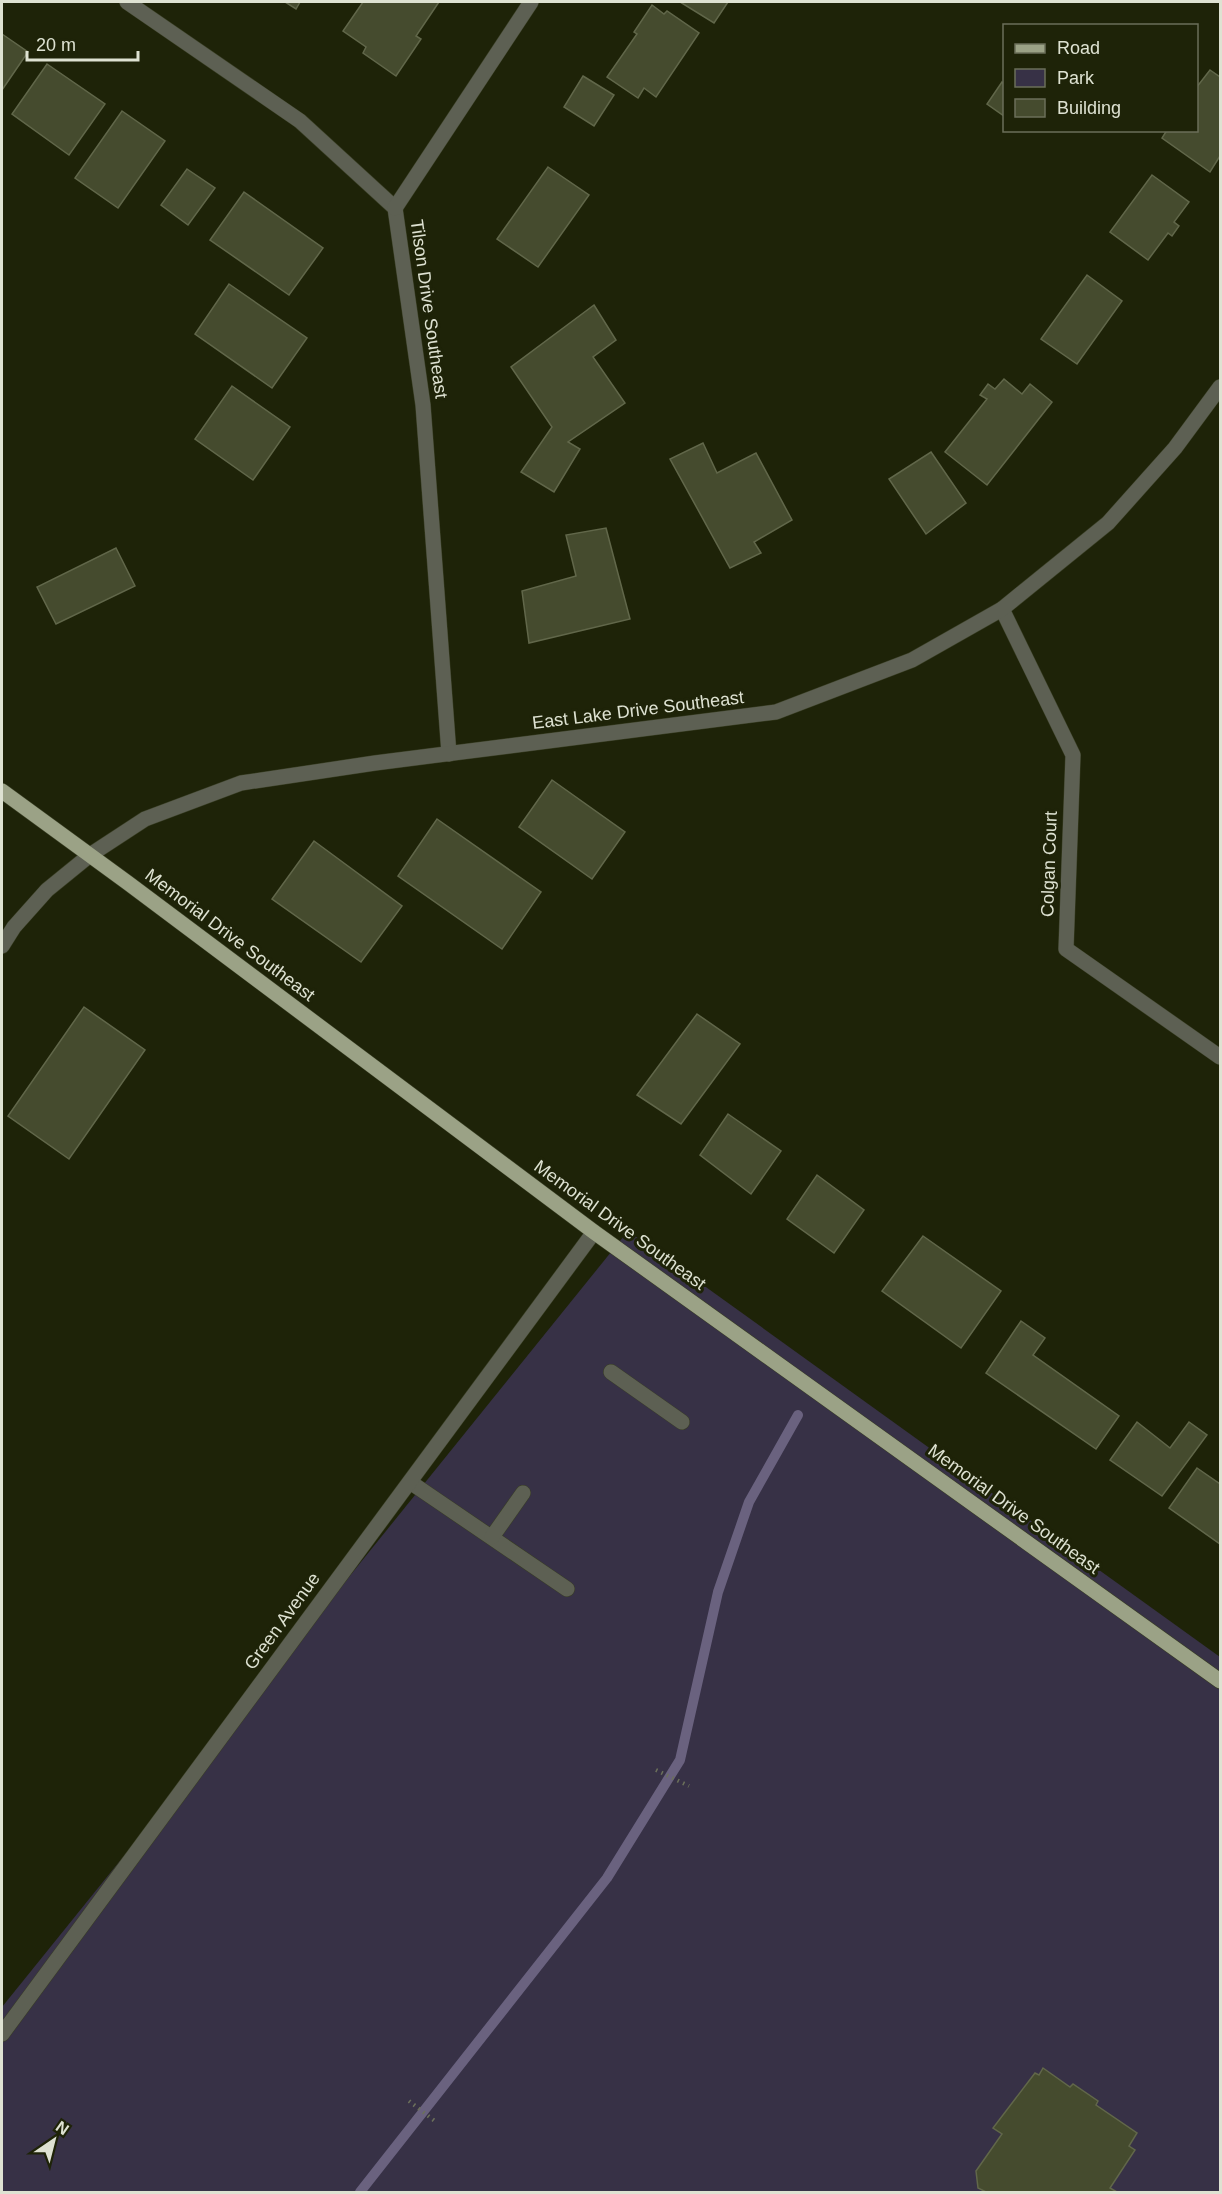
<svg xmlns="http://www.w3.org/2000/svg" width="1222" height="2194" font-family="Helvetica,sans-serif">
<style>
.green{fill:#373146}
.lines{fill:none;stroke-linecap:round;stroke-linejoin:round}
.stream{stroke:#6a627f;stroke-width:10}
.building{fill:#454b2e;stroke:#61674a;stroke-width:1.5}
.minor-casing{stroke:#393e24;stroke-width:16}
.major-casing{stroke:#393e24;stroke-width:16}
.path{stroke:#6c715b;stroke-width:4;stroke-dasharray:1.5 4.5;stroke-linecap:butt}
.minor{stroke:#5d6053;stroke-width:15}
.major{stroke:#9ba286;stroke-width:15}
.labels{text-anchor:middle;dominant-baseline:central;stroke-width:6;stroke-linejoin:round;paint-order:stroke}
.street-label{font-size:18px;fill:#dee2d2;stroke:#1e2308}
</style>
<rect width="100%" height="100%" fill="#1e2308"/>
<polygon class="green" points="628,1231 1220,1657 1220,2192 2,2192 2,2007"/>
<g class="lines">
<polyline class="stream" points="360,2192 607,1878 680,1760 718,1592 749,1502 798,1415"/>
</g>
<g class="building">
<polygon points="285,2 300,2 296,9"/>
<polygon points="363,2 439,2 416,36 421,39 396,76 363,53 366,47 343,31"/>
<polygon points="680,2 728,2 714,23"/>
<polygon points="652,5 664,14 667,11 699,33 656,97 644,88 638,98 607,77 637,34 634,32"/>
<polygon points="2,34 28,52 2,90"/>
<polygon points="47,64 105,104 69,155 12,114"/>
<polygon points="1210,70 1220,77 1220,156 1210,172 1162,138 1167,130 1196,130 1196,88"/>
<polygon points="583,76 614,95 594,126 564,107"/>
<polygon points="1002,82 1004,84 1004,116 987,104"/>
<polygon points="122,111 165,141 118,208 75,178"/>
<polygon points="548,167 589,195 538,267 497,239"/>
<polygon points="187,169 215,188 188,225 161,205"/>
<polygon points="1152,175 1189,202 1174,222 1179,226 1172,236 1168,233 1148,260 1110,232"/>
<polygon points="244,192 323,248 289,295 210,240"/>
<polygon points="1087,275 1122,301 1077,364 1041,339"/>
<polygon points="229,284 307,338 272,388 195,334"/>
<polygon points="594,305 616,340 593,357 625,403 568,442 580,449 554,492 521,472 552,427 511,367"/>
<polygon points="1004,379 1022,394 1030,384 1052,402 987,485 945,452 987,399 980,395 988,384 995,389"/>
<polygon points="232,386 290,427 253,480 195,439"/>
<polygon points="703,443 717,473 756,453 792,520 754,542 761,553 730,568 670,459"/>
<polygon points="931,452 966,503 926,534 889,479"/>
<polygon points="606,528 630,619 529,643 522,591 576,576 566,535"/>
<polygon points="116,548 135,586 56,624 37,587"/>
<polygon points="552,780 625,832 592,879 519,827"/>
<polygon points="437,819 541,892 502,949 398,876"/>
<polygon points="314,841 402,906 361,962 272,899"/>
<polygon points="84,1007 145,1050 69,1159 8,1116"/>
<polygon points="697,1014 740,1044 681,1124 637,1095"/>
<polygon points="728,1114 781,1151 751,1194 700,1155"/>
<polygon points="817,1175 864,1210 834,1253 787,1219"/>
<polygon points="923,1236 1001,1291 961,1348 882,1291"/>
<polygon points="1021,1321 1045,1338 1033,1355 1119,1416 1096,1449 986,1373"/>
<polygon points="1137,1422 1170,1448 1189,1422 1207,1435 1162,1496 1110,1460"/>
<polygon points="1197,1468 1220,1484 1220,1544 1169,1508"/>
<polygon points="1043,2068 1070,2087 1073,2084 1098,2101 1096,2105 1137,2133 1129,2146 1135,2150 1110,2188 1117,2192 986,2192 978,2188 976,2171 1002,2134 993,2128 1035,2073 1039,2075"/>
</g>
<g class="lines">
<g class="minor-casing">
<g id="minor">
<polyline points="127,2 300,121 395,208 423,405 449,754"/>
<polyline points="395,208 531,2"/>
<polyline points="1002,609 1073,755 1066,949 1220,1057"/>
<polyline points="2,946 14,927 47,890 90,855 145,819 241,783 375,763 776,712 912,660 1002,609 1108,523 1175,448 1220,387"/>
<polyline points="611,1372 682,1422"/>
<polyline points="410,1482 567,1589"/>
<polyline points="492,1537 523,1493"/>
<polyline points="2,2034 594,1232"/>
</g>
</g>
<g class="major-casing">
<polyline id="major" points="2,791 128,883 594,1232 1220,1681"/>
</g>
<g class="path">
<polyline points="656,1770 689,1786"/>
<polyline points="409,2101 436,2122"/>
</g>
<use href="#minor" class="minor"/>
<use href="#major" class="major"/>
</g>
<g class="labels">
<g class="street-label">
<text transform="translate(429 309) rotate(82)">Tilson Drive Southeast</text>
<text transform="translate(638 710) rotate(-7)">East Lake Drive Southeast</text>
<text transform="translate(1049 864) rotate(-88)">Colgan Court</text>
<text transform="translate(230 935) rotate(37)">Memorial Drive Southeast</text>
<text transform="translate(620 1225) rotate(36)">Memorial Drive Southeast</text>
<text transform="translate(1014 1509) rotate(36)">Memorial Drive Southeast</text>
<text transform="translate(282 1621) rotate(-54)">Green Avenue</text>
</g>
</g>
<rect width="1222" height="2194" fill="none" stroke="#dee2d2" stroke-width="6"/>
<rect x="1003" y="24" width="195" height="108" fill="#1e2308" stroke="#6b6f59" stroke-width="1.5"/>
<rect x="1015" y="44" width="30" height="9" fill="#9ba286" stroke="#6b6f59" stroke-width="1.5"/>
<text x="1057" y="54" font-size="18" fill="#dee2d2">Road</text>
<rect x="1015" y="69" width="30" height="18" fill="#373146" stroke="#6b6f59" stroke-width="1.5"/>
<text x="1057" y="84" font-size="18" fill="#dee2d2">Park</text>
<rect x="1015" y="99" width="30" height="18" fill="#454b2e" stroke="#6b6f59" stroke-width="1.5"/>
<text x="1057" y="114" font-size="18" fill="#dee2d2">Building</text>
<g transform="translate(54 2140) rotate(35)" stroke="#1e2308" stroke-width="4.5" paint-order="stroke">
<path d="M0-4.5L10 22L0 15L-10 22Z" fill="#dee2d2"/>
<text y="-9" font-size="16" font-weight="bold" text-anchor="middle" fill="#dee2d2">N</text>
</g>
<path d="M27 51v9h111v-9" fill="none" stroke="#dee2d2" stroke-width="3"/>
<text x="36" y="51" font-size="18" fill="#dee2d2" stroke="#1e2308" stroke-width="4.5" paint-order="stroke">20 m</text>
</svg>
